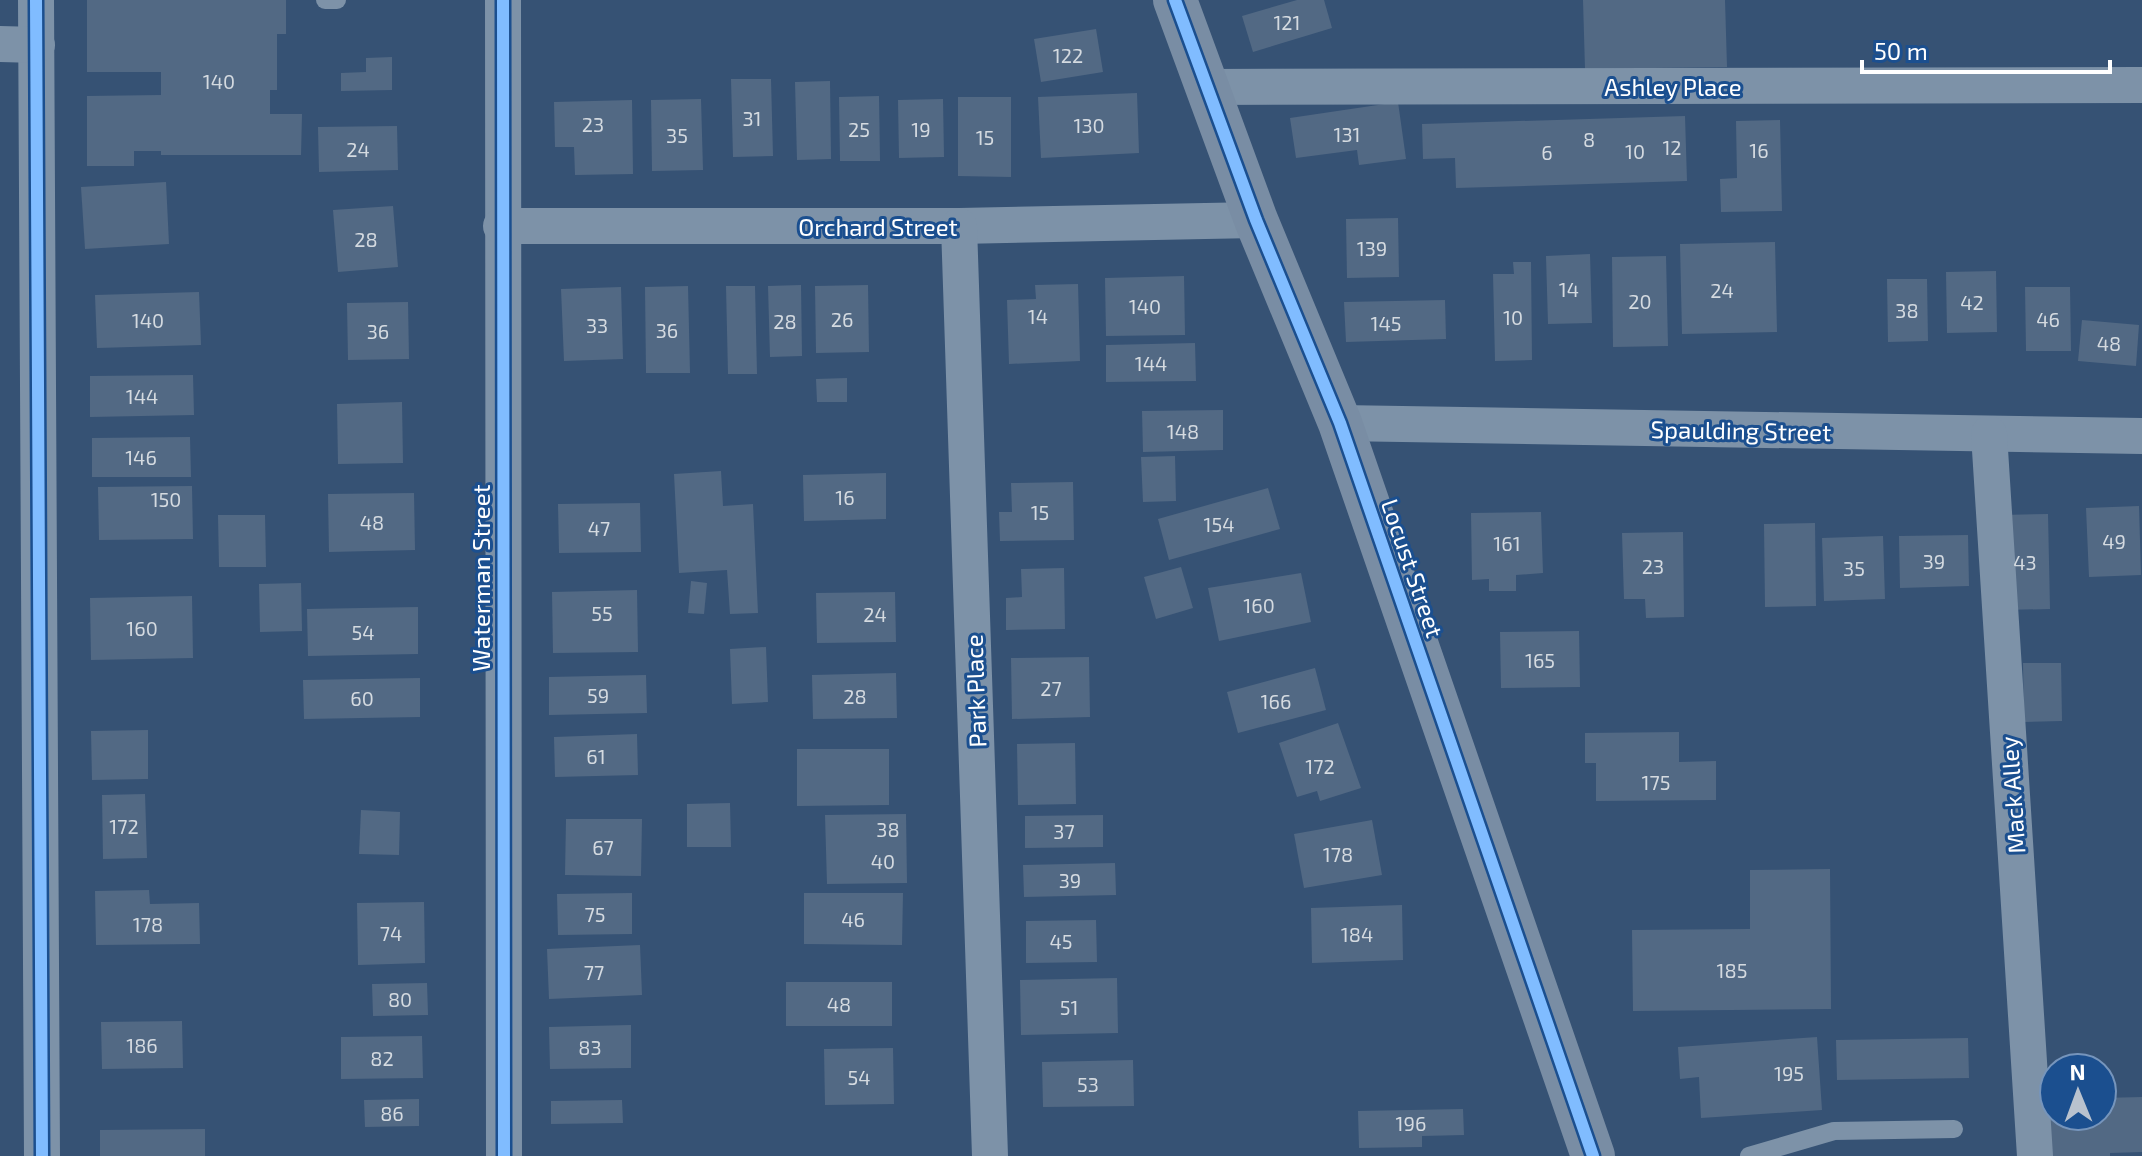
<svg xmlns="http://www.w3.org/2000/svg" width="2142" height="1156" font-family="'Exo 2',sans-serif">
<style>
.building{fill:#526984}
.lines{fill:none;stroke-linecap:round;stroke-linejoin:round}
.lane{stroke:#7d92a8;stroke-width:18}
.street{stroke:#7d92a8;stroke-width:36}
.secondary{stroke:#798da4;stroke-width:44}
.cycleway-casing{stroke:#1b4f8f;stroke-width:17}
.cycleway{stroke:#80bcff;stroke-width:12}
.labels{text-anchor:middle;dominant-baseline:central;stroke-width:6;stroke-linejoin:round;paint-order:stroke}
.number-label{font-size:20px;fill:#d4dae0}
.street-label{font-size:24px;fill:#fff;stroke:#1b4f8f}
</style>
<rect width="100%" height="100%" fill="#365274"/>
<g class="building">
<polygon points="87,0 286,0 286,34 277,34 277,90 270,90 270,114 302,114 301,155 161,155 161,151 134,151 134,166 87,166 87,96 161,95 161,72 87,72"/>
<polygon points="1297,0 1324,0 1332,28 1253,52 1242,16"/>
<polygon points="1583,0 1725,0 1727,67 1585,69"/>
<polygon points="1096,29 1103,72 1041,82 1034,39"/>
<polygon points="392,57 392,90 341,91 341,73 366,72 366,58"/>
<polygon points="731,79 771,79 773,156 733,157"/>
<polygon points="830,81 831,159 797,160 795,82"/>
<polygon points="1137,93 1139,153 1041,158 1038,97"/>
<polygon points="879,96 880,161 840,161 839,97"/>
<polygon points="958,97 1011,97 1011,177 958,176"/>
<polygon points="701,99 703,170 652,171 651,100"/>
<polygon points="943,99 944,157 899,158 898,100"/>
<polygon points="632,100 633,174 575,175 574,147 555,147 554,102"/>
<polygon points="1398,102 1406,159 1359,165 1357,150 1296,158 1290,118"/>
<polygon points="1685,116 1687,181 1456,188 1455,158 1423,159 1422,124"/>
<polygon points="1780,120 1782,211 1721,212 1720,179 1737,178 1736,121"/>
<polygon points="397,126 398,170 319,172 318,127"/>
<polygon points="166,182 169,244 85,249 81,187"/>
<polygon points="393,206 398,267 338,272 333,210"/>
<polygon points="1398,218 1399,277 1347,278 1346,219"/>
<polygon points="1775,242 1777,332 1682,334 1680,244"/>
<polygon points="1590,254 1592,323 1548,324 1546,256"/>
<polygon points="1666,256 1668,346 1613,347 1612,257"/>
<polygon points="1513,262 1531,262 1532,360 1495,361 1493,274 1514,274"/>
<polygon points="1996,271 1997,332 1947,333 1946,272"/>
<polygon points="1184,276 1185,335 1106,336 1105,278"/>
<polygon points="1887,279 1927,279 1928,341 1888,342"/>
<polygon points="1078,284 1080,361 1009,364 1007,300 1036,299 1035,285"/>
<polygon points="801,285 802,356 770,357 768,286"/>
<polygon points="868,285 869,352 816,353 815,286"/>
<polygon points="688,286 690,373 646,373 645,287"/>
<polygon points="726,286 755,286 757,374 728,374"/>
<polygon points="621,287 623,359 564,361 561,289"/>
<polygon points="2025,287 2070,287 2071,351 2026,351"/>
<polygon points="199,292 201,345 97,348 95,295"/>
<polygon points="1445,300 1446,339 1346,342 1344,302"/>
<polygon points="408,302 409,359 348,360 347,303"/>
<polygon points="2082,320 2139,325 2136,366 2078,361"/>
<polygon points="1195,343 1196,381 1106,382 1106,345"/>
<polygon points="193,375 194,415 90,417 90,376"/>
<polygon points="847,378 847,402 817,402 816,379"/>
<polygon points="402,402 403,463 338,464 337,404"/>
<polygon points="1223,410 1223,450 1143,452 1142,411"/>
<polygon points="190,437 191,477 92,477 92,438"/>
<polygon points="1175,456 1176,501 1143,502 1141,457"/>
<polygon points="721,471 723,506 753,504 758,613 730,614 727,570 679,573 674,474"/>
<polygon points="886,473 886,519 804,521 803,475"/>
<polygon points="1073,482 1074,540 1000,541 999,512 1012,512 1011,483"/>
<polygon points="192,486 193,539 99,540 98,487"/>
<polygon points="1268,488 1280,529 1169,560 1158,519"/>
<polygon points="414,493 415,550 329,552 328,494"/>
<polygon points="640,503 641,552 559,553 558,504"/>
<polygon points="2139,506 2141,575 2089,577 2086,508"/>
<polygon points="1541,512 1543,573 1516,575 1516,591 1489,591 1489,579 1472,580 1471,513"/>
<polygon points="2048,514 2050,609 2003,610 2001,515"/>
<polygon points="218,515 265,515 266,567 219,567"/>
<polygon points="1815,523 1816,606 1765,607 1764,524"/>
<polygon points="1683,532 1684,617 1646,618 1645,599 1624,599 1622,533"/>
<polygon points="1968,535 1969,586 1900,588 1899,536"/>
<polygon points="1883,536 1885,599 1824,601 1822,538"/>
<polygon points="1181,567 1193,608 1156,619 1144,577"/>
<polygon points="1064,568 1065,629 1006,630 1006,598 1022,597 1021,569"/>
<polygon points="1301,573 1311,622 1219,641 1208,588"/>
<polygon points="691,581 707,583 704,614 688,613"/>
<polygon points="301,583 302,631 260,632 259,584"/>
<polygon points="637,590 638,652 553,653 552,592"/>
<polygon points="895,592 896,642 817,643 816,593"/>
<polygon points="192,596 193,658 91,660 90,598"/>
<polygon points="418,607 418,654 308,656 307,609"/>
<polygon points="1579,631 1580,687 1501,688 1500,632"/>
<polygon points="766,647 768,702 732,704 730,649"/>
<polygon points="1089,657 1090,717 1012,719 1011,658"/>
<polygon points="2023,663 2061,663 2062,721 2024,722"/>
<polygon points="1315,668 1326,710 1238,733 1227,692"/>
<polygon points="896,673 897,718 813,719 812,675"/>
<polygon points="646,675 647,713 549,715 549,677"/>
<polygon points="420,678 420,717 304,719 303,680"/>
<polygon points="1338,723 1361,788 1320,801 1317,791 1297,797 1279,743"/>
<polygon points="148,730 148,779 92,780 91,731"/>
<polygon points="1679,732 1679,762 1716,761 1716,800 1596,801 1596,763 1585,763 1585,733"/>
<polygon points="637,734 638,775 555,777 554,737"/>
<polygon points="1075,743 1076,804 1018,805 1017,744"/>
<polygon points="797,749 889,749 889,805 797,806"/>
<polygon points="145,794 147,858 103,859 102,795"/>
<polygon points="730,803 731,847 687,847 687,804"/>
<polygon points="361,810 400,812 399,855 359,854"/>
<polygon points="906,814 907,883 827,884 825,815"/>
<polygon points="1103,815 1103,847 1025,848 1025,816"/>
<polygon points="566,819 642,819 641,876 565,875"/>
<polygon points="1372,820 1382,875 1304,888 1294,834"/>
<polygon points="1115,863 1116,895 1024,897 1023,865"/>
<polygon points="1830,869 1831,1009 1633,1011 1632,930 1750,929 1750,870"/>
<polygon points="149,890 150,904 199,903 200,944 96,945 95,891"/>
<polygon points="632,893 632,934 558,935 557,894"/>
<polygon points="804,893 903,893 902,945 804,944"/>
<polygon points="424,902 425,963 358,965 357,903"/>
<polygon points="1402,905 1403,960 1312,963 1311,908"/>
<polygon points="1096,920 1097,962 1026,963 1026,921"/>
<polygon points="640,945 642,995 549,999 547,949"/>
<polygon points="1117,978 1118,1033 1021,1035 1020,980"/>
<rect x="786" y="982" width="106" height="44"/>
<polygon points="427,983 428,1015 373,1016 372,984"/>
<polygon points="182,1021 183,1068 102,1069 101,1022"/>
<polygon points="631,1025 631,1068 550,1069 549,1027"/>
<polygon points="422,1036 423,1078 341,1079 341,1037"/>
<polygon points="1817,1037 1822,1110 1701,1118 1699,1077 1680,1079 1678,1047"/>
<polygon points="1968,1038 1969,1078 1837,1080 1836,1040"/>
<polygon points="893,1048 894,1104 825,1105 824,1049"/>
<polygon points="1133,1060 1134,1106 1043,1107 1042,1062"/>
<polygon points="2050,1079 2054,1080 2054,1116 2102,1116 2102,1098 2142,1097 2142,1152 2110,1153 2110,1156 2042,1156 2046,1145"/>
<polygon points="419,1099 419,1126 365,1127 364,1100"/>
<polygon points="622,1100 623,1123 551,1124 551,1101"/>
<polygon points="1463,1109 1464,1135 1422,1136 1422,1147 1359,1148 1358,1111"/>
<polygon points="205,1129 205,1156 100,1156 100,1130"/>
</g>
<g class="lines">
<g class="lane">
<polyline points="325,0 337,0"/>
<polyline points="1749,1156 1834,1131 1954,1129"/>
</g>
<g class="street">
<polyline points="36,0 42,1156"/>
<polyline points="503,0 504,1156"/>
<polyline points="0,44 37,45"/>
<polyline points="1205,87 2142,85"/>
<polyline points="501,226 959,226 1256,220"/>
<polyline points="959,226 990,1156"/>
<polyline points="1340,423 2142,436"/>
<polyline points="1989,434 2035,1156"/>
</g>
<polyline class="secondary" points="1175,0 1256,220 1340,423 1593,1156"/>
<g class="cycleway-casing">
<g id="cycleway">
<polyline points="36,0 42,1156"/>
<polyline points="503,0 504,1156"/>
<polyline points="1175,0 1256,220 1340,423 1593,1156"/>
</g>
</g>
<use href="#cycleway" class="cycleway"/>
</g>
<g class="labels">
<g class="number-label">
<text x="1287" y="22">121</text>
<text x="1068" y="55">122</text>
<text x="219" y="81">140</text>
<text x="752" y="118">31</text>
<text x="593" y="124">23</text>
<text x="1089" y="125">130</text>
<text x="859" y="129">25</text>
<text x="921" y="129">19</text>
<text x="1347" y="134">131</text>
<text x="677" y="135">35</text>
<text x="985" y="137">15</text>
<text x="1589" y="139">8</text>
<text x="1672" y="147">12</text>
<text x="358" y="149">24</text>
<text x="1759" y="150">16</text>
<text x="1635" y="151">10</text>
<text x="1547" y="152">6</text>
<text x="366" y="239">28</text>
<text x="1372" y="248">139</text>
<text x="1569" y="289">14</text>
<text x="1722" y="290">24</text>
<text x="1640" y="301">20</text>
<text x="1972" y="302">42</text>
<text x="1145" y="306">140</text>
<text x="1907" y="310">38</text>
<text x="1038" y="316">14</text>
<text x="1513" y="317">10</text>
<text x="842" y="319">26</text>
<text x="2048" y="319">46</text>
<text x="148" y="320">140</text>
<text x="785" y="321">28</text>
<text x="1386" y="323">145</text>
<text x="597" y="325">33</text>
<text x="667" y="330">36</text>
<text x="378" y="331">36</text>
<text x="2109" y="343">48</text>
<text x="1151" y="363">144</text>
<text x="142" y="396">144</text>
<text x="1183" y="431">148</text>
<text x="141" y="457">146</text>
<text x="845" y="497">16</text>
<text x="166" y="499">150</text>
<text x="1040" y="512">15</text>
<text x="372" y="522">48</text>
<text x="1219" y="524">154</text>
<text x="599" y="528">47</text>
<text x="2114" y="541">49</text>
<text x="1507" y="543">161</text>
<text x="1934" y="561">39</text>
<text x="2025" y="562">43</text>
<text x="1653" y="566">23</text>
<text x="1854" y="568">35</text>
<text x="1259" y="605">160</text>
<text x="602" y="613">55</text>
<text x="875" y="614">24</text>
<text x="142" y="628">160</text>
<text x="363" y="632">54</text>
<text x="1540" y="660">165</text>
<text x="1051" y="688">27</text>
<text x="598" y="695">59</text>
<text x="855" y="696">28</text>
<text x="362" y="698">60</text>
<text x="1276" y="701">166</text>
<text x="596" y="756">61</text>
<text x="1320" y="766">172</text>
<text x="1656" y="782">175</text>
<text x="124" y="826">172</text>
<text x="888" y="829">38</text>
<text x="1064" y="831">37</text>
<text x="603" y="847">67</text>
<text x="1338" y="854">178</text>
<text x="883" y="861">40</text>
<text x="1070" y="880">39</text>
<text x="595" y="914">75</text>
<text x="853" y="919">46</text>
<text x="148" y="924">178</text>
<text x="391" y="933">74</text>
<text x="1357" y="934">184</text>
<text x="1061" y="941">45</text>
<text x="1732" y="970">185</text>
<text x="594" y="972">77</text>
<text x="400" y="999">80</text>
<text x="839" y="1004">48</text>
<text x="1069" y="1007">51</text>
<text x="142" y="1045">186</text>
<text x="590" y="1047">83</text>
<text x="382" y="1058">82</text>
<text x="1789" y="1073">195</text>
<text x="859" y="1077">54</text>
<text x="1088" y="1084">53</text>
<text x="392" y="1113">86</text>
<text x="1411" y="1123">196</text>
</g>
<g class="street-label">
<text x="1673" y="86">Ashley Place</text>
<text x="878" y="226">Orchard Street</text>
<text transform="translate(1741 430) rotate(1)">Spaulding Street</text>
<text transform="translate(1413 568) rotate(71)">Locust Street</text>
<text transform="translate(480 578) rotate(-90)">Waterman Street</text>
<text transform="translate(975 691) rotate(-92)">Park Place</text>
<text transform="translate(2012 795) rotate(-94)">Mack Alley</text>
</g>
</g>
<g transform="translate(2078 1092) rotate(359)"><circle r="38" fill="#1b4f8f" stroke="#7695bc" stroke-width="2"/>
<path d="M0-6L14 30L0 20L-14 30Z" fill="#b9c2ce"/>
<text y="-12" font-size="22" font-weight="bold" text-anchor="middle" fill="#ffffff">N</text>
</g>
<path d="M1862 60v12h248v-12" fill="none" stroke="#ffffff" stroke-width="4"/>
<text x="1874" y="60" font-size="24" fill="#ffffff" stroke="#1b4f8f" stroke-width="6" paint-order="stroke">50 m</text>
</svg>
